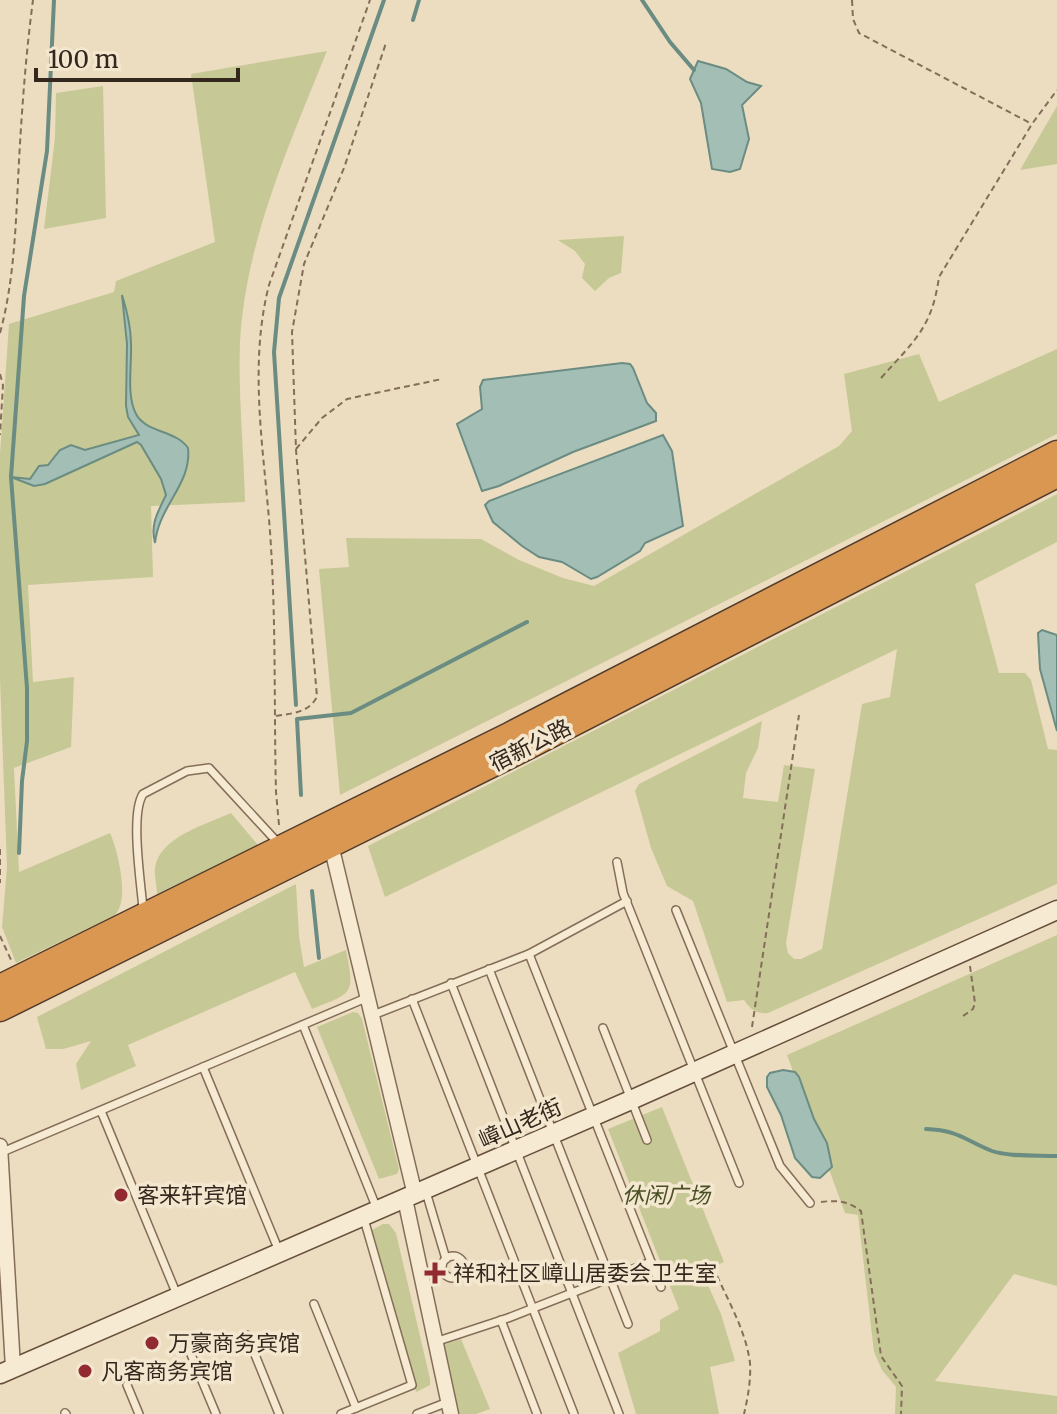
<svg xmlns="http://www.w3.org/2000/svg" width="1057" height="1414" font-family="Merriweather,'Noto Sans SC',serif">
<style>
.green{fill:#c6c995}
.water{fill:#a3beb5;stroke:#6b8c82;stroke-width:2}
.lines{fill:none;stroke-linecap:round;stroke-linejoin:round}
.stream{stroke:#6b8c82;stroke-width:4}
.lane-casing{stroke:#846e59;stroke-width:10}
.street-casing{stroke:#846e59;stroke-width:17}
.secondary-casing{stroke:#664f3c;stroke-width:21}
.highway-casing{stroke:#523c2d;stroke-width:27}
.path{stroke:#846e59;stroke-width:2;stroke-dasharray:6 4;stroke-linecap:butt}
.lane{stroke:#f7ead3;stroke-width:7}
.street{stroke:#f7ead3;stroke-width:14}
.secondary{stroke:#f7ead3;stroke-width:18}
.highway{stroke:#da9752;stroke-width:24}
.poi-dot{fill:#912b31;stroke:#f4e7cf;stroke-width:3}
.labels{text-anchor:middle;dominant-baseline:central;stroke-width:7;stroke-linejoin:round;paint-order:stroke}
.street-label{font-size:22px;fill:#34271d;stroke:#f4e7cf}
.poi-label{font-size:22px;fill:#34271d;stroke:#f4e7cf;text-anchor:start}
.park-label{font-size:22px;font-style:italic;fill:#485024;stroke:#f4e7cf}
</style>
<rect width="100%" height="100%" fill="#ecddc0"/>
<g class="green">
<path d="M327 51C290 143 245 242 240 343 238 395 244 450 245 502L151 506 153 577 28 585 33 682 74 677 71 747 14 768 19 872 110 833C118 851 130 900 115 915L16 963 2 927 7 867 0 679V454L9 324 114 292 116 281 215 242 191 74Z"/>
<polygon points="103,86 106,218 44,229 55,138 56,93"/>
<polygon points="1057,106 1057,164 1020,170"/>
<polygon points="624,236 621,273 609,278 595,291 582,278 585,264 575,251 558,240"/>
<polygon points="1057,349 1057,434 340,795 319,569 349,567 346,538 481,539 519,560 563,578 594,586 839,446 852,431 844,374 919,354 939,402"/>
<path d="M1057 494V542L975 584 999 673H1025L1031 680 1048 749 1057 750V884L768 1013C756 1014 750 1009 744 1000L727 1002 693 901 667 886 651 848 635 791 639 784 762 721 758 748 746 773 743 798 778 802 784 765 815 769 786 943 788 953 794 959H801L822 949 862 704 890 697 897 649 385 897 368 846Z"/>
<path d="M231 813 258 845 157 894C157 886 154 876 155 868 159 837 207 824 231 813Z"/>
<path d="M296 884 299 936 304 967 346 950C355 995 353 993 312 1009L295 972 128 1045 136 1066 81 1090 76 1064 91 1041 63 1049H46L37 1017Z"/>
<polygon points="1057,935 1057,1286 1014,1274 935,1381 1057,1396 1057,1414 895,1414 896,1387 882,1370 874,1352 858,1215 845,1213 787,1055"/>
<polygon points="353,1012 358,1013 362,1019 399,1169 397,1174 379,1179 317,1027"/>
<polygon points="662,1107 724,1262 702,1272 721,1314 735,1361 710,1367 719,1414 636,1414 618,1353 660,1331 660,1320 679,1309 608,1129"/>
<polygon points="383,1224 389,1224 396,1233 430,1379 430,1385 416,1392 370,1231"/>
<polygon points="461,1339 490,1409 476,1414 458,1414 443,1345"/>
</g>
<g class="water">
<polygon points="698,61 726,69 747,82 761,86 742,105 749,139 740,169 730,172 712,169 701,103 690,79"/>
<path d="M122 295C127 311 131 327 131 344 132 365 126 395 136 414 146 433 176 430 188 448 192 484 159 505 155 543 150 524 158 512 166 495L161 479 141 445 137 442 45 484 34 486 11 477 30 479 39 466 48 465 60 450 71 445 85 450 139 435 128 417 126 406 127 344Z"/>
<polygon points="622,363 630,364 633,368 647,403 656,413 656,421 573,452 499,486 482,491 457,424 482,409 480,387 483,380"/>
<polygon points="663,435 672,451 683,526 645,543 640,551 597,577 591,579 562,562 539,557 522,546 493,522 485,505 489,501"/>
<polygon points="1042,630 1057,635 1057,731 1040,669 1038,633"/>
<polygon points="783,1070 795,1072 799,1077 814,1119 827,1143 832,1167 820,1178 812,1177 795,1158 781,1115 767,1087 767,1077 770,1073"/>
</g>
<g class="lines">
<g class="stream">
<polyline points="642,0 670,42 694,70"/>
<polyline points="413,20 419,0"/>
<polyline points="296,705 274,352 279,298 384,0"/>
<polyline points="301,795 297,719 351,713 527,622"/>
<polyline points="19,853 22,781 27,741 27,688 11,477 24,296 47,151 54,0"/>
<polyline points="312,891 319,958"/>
<path d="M926 1129C958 1130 965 1140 992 1151 1008 1157 1039 1155 1057 1156"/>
</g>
<g class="lane-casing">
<g id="lane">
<polyline points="617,862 623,893 739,1183"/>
<path d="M143 909C141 883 130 814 143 794L187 771 209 768 279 844"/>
<polyline points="676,910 780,1166 810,1203"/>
<polyline points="529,954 661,1287"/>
<polyline points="489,969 628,1324"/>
<polyline points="451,983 619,1414"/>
<polyline points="412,999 574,1414"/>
<polyline points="373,1015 529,954 627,901"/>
<polyline points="303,1025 377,1209"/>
<polyline points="603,1028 647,1140"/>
<polyline points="203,1067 279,1251"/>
<polyline points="101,1111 177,1295"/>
<polyline points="0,1153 366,998"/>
<polyline points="426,1192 446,1259"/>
<circle cx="453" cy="1267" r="11"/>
<polyline points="314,1304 356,1408"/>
<polyline points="501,1320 537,1414"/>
<polyline points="247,1335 279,1414"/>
<polyline points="435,1342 508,1318 651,1262"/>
<polyline points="190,1352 216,1414"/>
<polyline points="127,1385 139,1414"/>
<polyline points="65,1413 66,1414"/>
<polyline points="341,1414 412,1385 364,1219"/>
<polyline points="417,1414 448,1402"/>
</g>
</g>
<g class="street-casing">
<g id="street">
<polyline points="331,845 415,1195"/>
<polyline points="0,1146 13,1368"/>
<polyline points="405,1199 451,1414"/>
</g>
</g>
<g class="secondary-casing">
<polyline id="secondary" points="0,1374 631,1100 1057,910"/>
</g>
<g class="highway-casing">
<g id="highway">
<polyline points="0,987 509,735 1057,453"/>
<polyline points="0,1009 518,752 1057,475"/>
</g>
</g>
<g class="path">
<polyline points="852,0 853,19 859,33 1032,124"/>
<path d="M0 333C15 278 16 218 19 161 22 107 26 53 33 0"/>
<polyline points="0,374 3,385 0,435"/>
<path d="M881 378C914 341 932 328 939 277L1032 124 1057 90"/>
<polyline points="296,449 322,418 347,399 442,379"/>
<path d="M276 716C293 713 308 713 317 697L296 450 292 332 304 264 344 168 386 43"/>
<path d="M279 825 276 792C274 711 276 628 271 547 266 460 247 371 269 285L370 0"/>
<polyline points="0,849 0,883"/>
<polyline points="0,936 12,962"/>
<polyline points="963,1016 973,1009 975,1003 970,966"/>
<polyline points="752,1027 799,715"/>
<path d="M821 1202C837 1200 848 1201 861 1211L881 1356 902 1386 901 1414"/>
<path d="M713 1267C726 1297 746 1330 750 1363 751 1380 748 1397 744 1414"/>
</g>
<use href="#lane" class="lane"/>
<use href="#street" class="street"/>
<use href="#secondary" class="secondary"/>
<use href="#highway" class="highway"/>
</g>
<g class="poi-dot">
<circle cx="121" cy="1195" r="8"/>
<path d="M431 1261h8v8h8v8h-8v8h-8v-8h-8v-8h8z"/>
<circle cx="152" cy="1343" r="8"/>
<circle cx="85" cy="1371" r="8"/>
</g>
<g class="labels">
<g class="street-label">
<text transform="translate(530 745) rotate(-27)">宿新公路</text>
<text transform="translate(520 1123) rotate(-24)">嶂山老街</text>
</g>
<g class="poi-label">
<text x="137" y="1195">客来轩宾馆</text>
<text x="453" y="1273">祥和社区嶂山居委会卫生室</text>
<text x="168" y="1343">万豪商务宾馆</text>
<text x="101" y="1371">凡客商务宾馆</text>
</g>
<g class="park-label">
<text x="666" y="1195">休闲广场</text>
</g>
</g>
<path d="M36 68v12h202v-12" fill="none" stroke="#34271d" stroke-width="4"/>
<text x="48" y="68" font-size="24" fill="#34271d" stroke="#f4e7cf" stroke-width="6" paint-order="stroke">100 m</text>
</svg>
